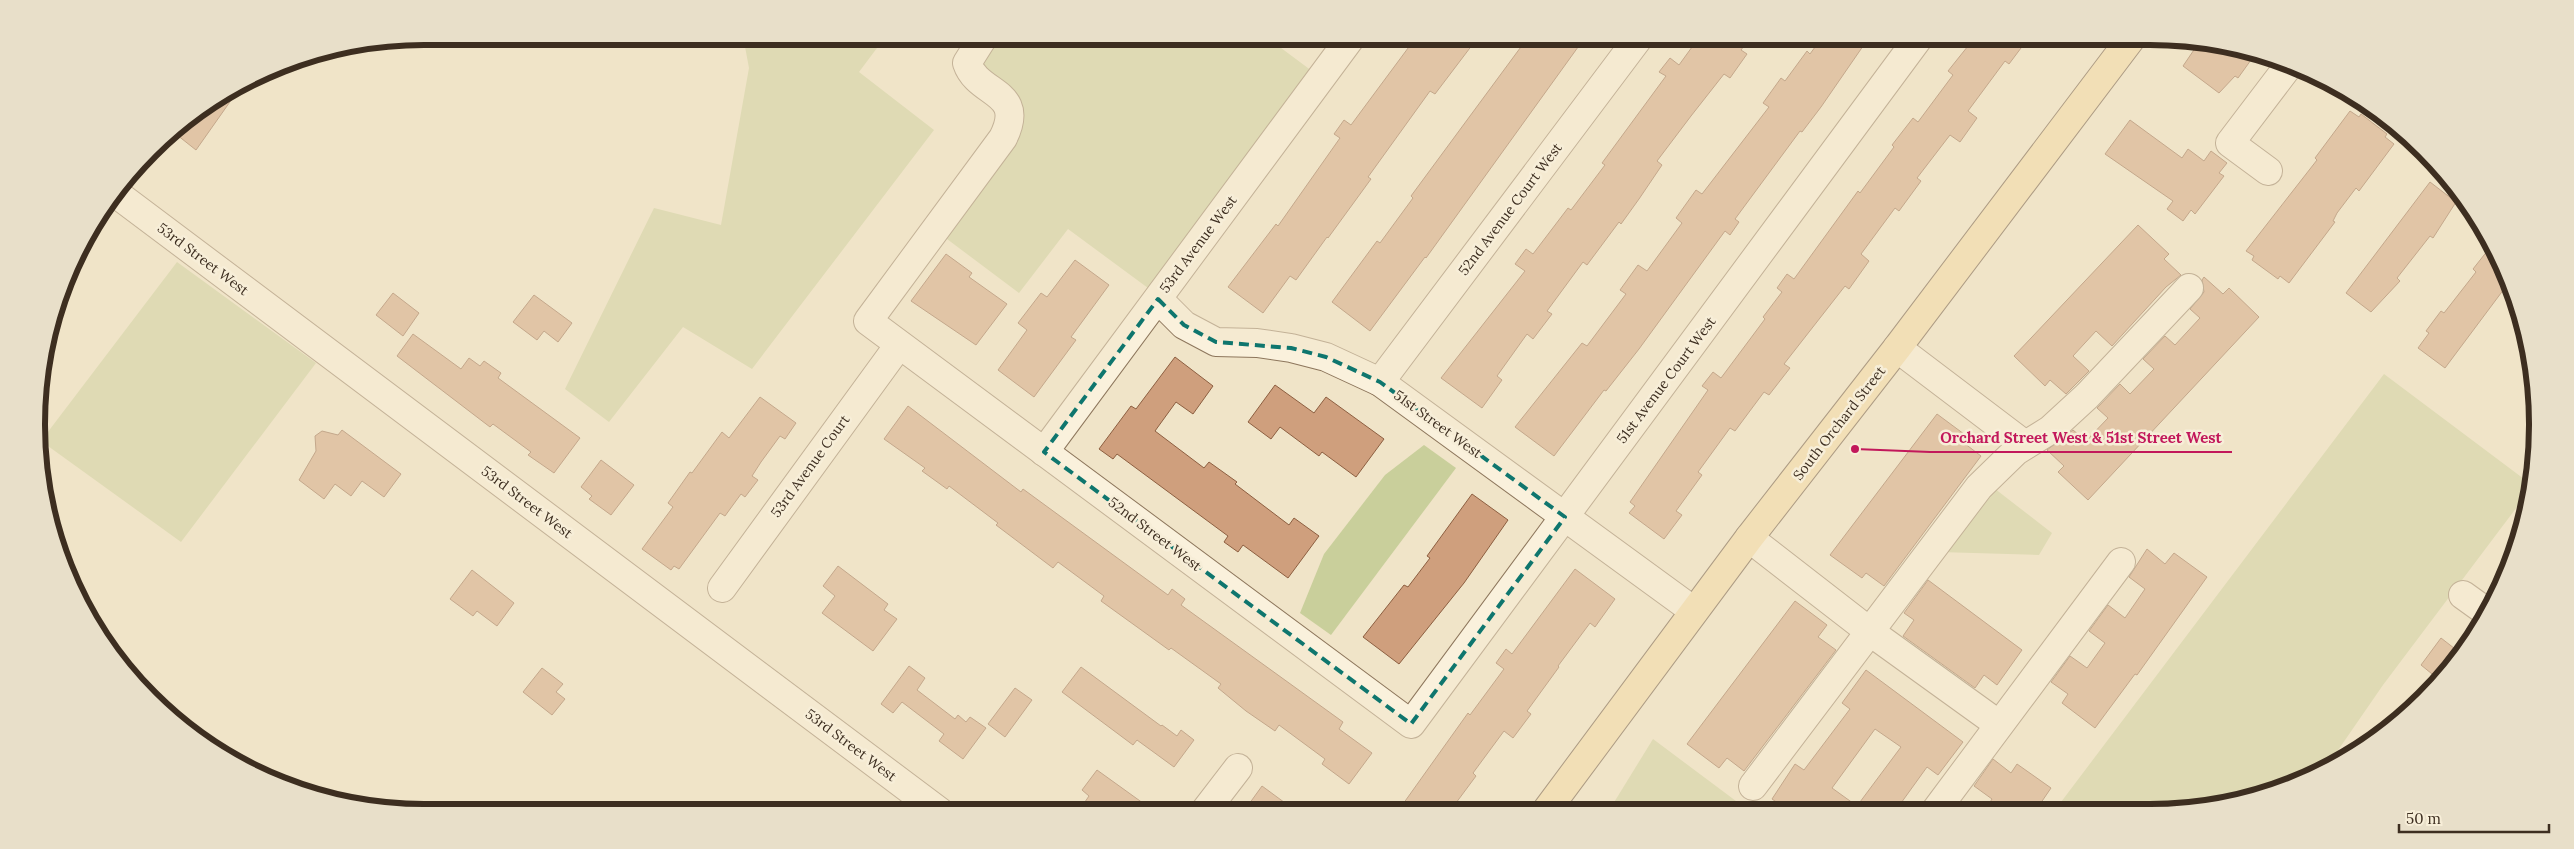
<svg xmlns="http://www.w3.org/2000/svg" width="2574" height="849" font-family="Lora,serif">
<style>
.green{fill:#c9cf9b}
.building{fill:#cf9f7d;stroke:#8d5f41;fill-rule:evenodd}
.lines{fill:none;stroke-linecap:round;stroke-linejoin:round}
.minor-casing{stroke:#8d765c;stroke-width:30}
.major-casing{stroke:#5b4430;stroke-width:30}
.minor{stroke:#faf1dc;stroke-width:28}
.major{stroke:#f3d9a0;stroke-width:28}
.marked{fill:none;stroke:#0f766e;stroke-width:4;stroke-dasharray:10 6;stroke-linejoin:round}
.labels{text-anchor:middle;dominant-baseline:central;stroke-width:5;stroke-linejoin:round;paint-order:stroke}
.street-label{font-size:14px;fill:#3d2e20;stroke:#f7eed8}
.rim{fill:none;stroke:#3d2e20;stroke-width:6}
.leader{fill:none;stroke:#c2185b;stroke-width:2}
.callout-dot{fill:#c2185b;stroke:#f7eed8;stroke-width:2}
.callout-label{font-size:15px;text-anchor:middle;font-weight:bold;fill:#c2185b;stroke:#f7eed8;stroke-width:5;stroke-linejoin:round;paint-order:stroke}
</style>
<rect width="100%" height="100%" fill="#f0e4c8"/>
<g class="green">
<polygon points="743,36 886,36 859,72 934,130 752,369 683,327 609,422 565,389 654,208 721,225 749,68"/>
<polygon points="992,36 1265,36 1312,71 1148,288 1068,229 1019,293 939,233 1016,132 981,64"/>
<polygon points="177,262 316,363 181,542 41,441"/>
<polygon points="2384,374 2532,485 2532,487 2383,685 2323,772 2200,809 2055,810"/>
<polygon points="1424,445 1456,468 1331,635 1300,613 1324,554 1385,475"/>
<polygon points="1990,485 2052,533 2039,555 1939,552"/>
<polygon points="1653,739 1748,810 1621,810 1613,804"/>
</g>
<g class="building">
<polygon points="1417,36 1479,36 1435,94 1430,91 1368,177 1371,179 1328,238 1327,237 1296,280 1290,276 1263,313 1228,287 1276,224 1278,226 1340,138 1334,134 1344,120 1351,125"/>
<polygon points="1529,36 1586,36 1426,258 1425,257 1370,331 1332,302 1377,241 1380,243 1413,198 1411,196"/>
<polygon points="1700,36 1751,36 1741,50 1747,54 1730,78 1724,74 1691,116 1657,161 1662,165 1639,199 1621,224 1619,222 1587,265 1583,262 1547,311 1552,314 1533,339 1527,334 1497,376 1502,380 1482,408 1441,378 1525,271 1515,264 1526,249 1533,254 1568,208 1571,210 1605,165 1602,163 1666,76 1659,72 1670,58 1679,65"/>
<polygon points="1823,36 1870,36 1821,107 1802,132 1800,131 1735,219 1739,222 1730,235 1725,231 1639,349 1606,391 1604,390 1554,456 1515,427 1582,343 1587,346 1626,294 1620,290 1638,265 1647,271 1682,223 1676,218 1696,190 1702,194 1769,107 1763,103 1781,78 1785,81 1807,51 1810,54"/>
<polygon points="1976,36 2030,36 2009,64 2005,61 1968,111 1977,118 1960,142 1950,135 1917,178 1921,181 1899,211 1895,208 1861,254 1869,261 1849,289 1845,286 1784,364 1790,368 1769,395 1764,392 1735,431 1730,428 1698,472 1702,475 1676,511 1682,515 1664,539 1629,513 1635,506 1630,502 1708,390 1702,386 1713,372 1721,378 1765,319 1763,317 1782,292 1777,288 1787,274 1794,279 1858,191 1860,193 1894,147 1892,145 1913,118 1918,122 1953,75 1948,71"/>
<polygon points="2200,41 2226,44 2256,53 2238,78 2235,76 2219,93 2183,66"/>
<polygon points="239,89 196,150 172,131 216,103"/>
<polygon points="2350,111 2359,117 2361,114 2387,134 2385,137 2394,144 2359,191 2356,188 2337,213 2333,221 2335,222 2289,283 2280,276 2278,279 2252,260 2254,256 2246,251 2317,160 2315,158"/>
<polygon points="2130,120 2182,158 2188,149 2204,161 2211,151 2227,163 2219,173 2224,176 2195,214 2191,210 2183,221 2167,209 2173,201 2105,154"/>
<polygon points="2430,182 2456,202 2433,238 2430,236 2397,278 2400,281 2371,312 2346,293"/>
<polygon points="2138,225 2169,254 2164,259 2181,275 2166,287 2112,346 2096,331 2073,356 2089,371 2066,394 2050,380 2045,386 2014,356"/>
<polygon points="2493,248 2510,281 2445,368 2418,348 2429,333 2426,331 2441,311 2444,313 2476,272 2473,269 2488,250 2490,251"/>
<polygon points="946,254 972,273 969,277 1007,304 976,345 911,301"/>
<polygon points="1075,260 1109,285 1071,337 1076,340 1034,397 998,370 1027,330 1018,323 1041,293 1047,297"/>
<polygon points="2204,277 2223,294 2229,288 2259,317 2088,500 2058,472 2064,466 2047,450 2073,430 2086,441 2108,418 2097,408 2120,384 2130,394 2154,369 2143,359 2165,336 2175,345 2200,318 2190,309 2204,292 2202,280"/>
<polygon points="393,293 419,313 403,336 376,315"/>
<polygon points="534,295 572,323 558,342 544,331 537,340 513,322"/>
<polygon points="413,334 461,369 469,358 480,366 484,361 501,373 498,378 580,438 554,473 528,455 531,452 493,424 490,427 397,356"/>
<polygon points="1175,357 1213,386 1193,414 1176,402 1155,431 1204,468 1209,462 1237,482 1235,484 1289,525 1294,518 1319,536 1288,578 1243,545 1238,552 1224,542 1228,536 1117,454 1113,459 1099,449 1131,406 1136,409"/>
<polygon points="1275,385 1314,413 1326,397 1384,439 1356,477 1322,452 1319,456 1280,427 1271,439 1248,422"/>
<polygon points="760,397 796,423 785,439 780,436 761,462 752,476 758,480 745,497 741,494 725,516 720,513 679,569 674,566 671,570 642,549 673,507 668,503 690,472 692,473 722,432 729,438"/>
<polygon points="908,406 1021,492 1023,489 1168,595 1172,589 1185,599 1181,605 1343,722 1339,729 1372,753 1349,784 1322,764 1325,759 1279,725 1275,731 1246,711 1218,688 1221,684 1171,648 1169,650 1101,601 1104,596 1058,562 1053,568 996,525 998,523 949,486 947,489 922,471 925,468 884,439"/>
<polygon points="1937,414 1968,437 1964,443 1981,456 1884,586 1866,573 1862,578 1830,555"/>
<polygon points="342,430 401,474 384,497 362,481 351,496 335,484 324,499 299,480 316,451 315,436 322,431 338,435"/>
<polygon points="601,460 634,485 611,515 589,499 592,496 581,487"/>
<polygon points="1472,494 1508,520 1464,583 1399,664 1363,637 1404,585 1408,587 1430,558 1427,556"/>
<polygon points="2147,549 2165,564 2174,553 2207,577 2137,675 2135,674 2095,728 2062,703 2068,694 2051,682 2070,656 2087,668 2105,643 2089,631 2108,605 2125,618 2145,589 2129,577"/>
<polygon points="838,566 888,604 884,610 897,619 873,651 822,613 835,596 823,586"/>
<polygon points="1575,569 1615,599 1595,627 1590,623 1558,666 1559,667 1527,711 1531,714 1513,738 1504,731 1473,773 1476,776 1450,811 1398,811 1468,713 1470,715 1504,669 1496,663 1506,649 1512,654"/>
<polygon points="472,570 514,603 497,626 477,611 473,616 450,599"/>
<polygon points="1928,580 2022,650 1997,685 1984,675 1975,688 1903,636 1914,620 1904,613"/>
<polygon points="1795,601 1827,625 1818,637 1836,650 1744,771 1727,758 1719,768 1687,744"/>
<polygon points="2441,638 2459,652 2437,678 2421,665"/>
<polygon points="909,666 925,678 917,690 955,719 958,715 966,722 970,717 986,728 963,759 939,741 944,734 902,702 893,713 881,704"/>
<polygon points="1081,667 1161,726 1162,725 1177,736 1181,730 1194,740 1174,767 1137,740 1133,745 1062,692"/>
<polygon points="542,668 563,684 556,692 565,699 552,715 523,692"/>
<path d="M1866 670 1963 742 1938 775 1927 767 1896 810H1788L1772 799 1795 764 1804 770 1850 709 1842 703ZM1875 729 1901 747 1857 806 1832 788Z"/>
<polygon points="1015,688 1032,700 1005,737 988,724"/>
<polygon points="1993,759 2011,773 2017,764 2051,788 2036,810 1985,810 1992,799 1974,786"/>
<polygon points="1097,770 1154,811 1078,812 1089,796 1082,790"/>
<polygon points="1262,786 1296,811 1244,811"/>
</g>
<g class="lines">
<g class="minor-casing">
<g id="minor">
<path d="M984 36 967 63C978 96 1027 90 1003 138L868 321 1411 724 1920 36"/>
<polyline points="2268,171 2230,143 2290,64"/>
<polyline points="114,192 940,812"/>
<polyline points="1158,299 1184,325 1216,342 1257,343 1291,348 1326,357 1380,382 1694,611"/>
<polyline points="1897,348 2025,445"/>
<polyline points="1380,382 1640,36"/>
<polyline points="1044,452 1352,36"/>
<polyline points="1749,538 1869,631 1998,724"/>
<polyline points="722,588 899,345"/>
<polyline points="2463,595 2488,613"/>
<polyline points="1753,786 1979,487 2016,451 2050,430 2087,396 2189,288"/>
<polyline points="1936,810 2121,562"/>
<polyline points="1205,811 1238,768"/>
</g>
</g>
<g class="major-casing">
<polyline id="major" points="1546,811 1749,538 1897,348 2133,36"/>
</g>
<use href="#minor" class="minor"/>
<use href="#major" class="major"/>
</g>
<path d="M0 0H2574V849H0ZM1158 299 1184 325 1216 342 1291 348 1326 357 1380 382 1565 517 1411 724 1044 452Z" fill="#f0e4c8" fill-opacity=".55" fill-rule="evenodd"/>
<path class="marked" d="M1158 299 1184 325 1216 342 1291 348 1326 357 1380 382 1565 517 1411 724 1044 452Z"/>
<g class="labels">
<g class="street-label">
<text transform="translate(1510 209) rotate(-53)">52nd Avenue Court West</text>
<text transform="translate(1198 244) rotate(-53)">53rd Avenue West</text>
<text transform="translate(203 259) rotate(37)">53rd Street West</text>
<text transform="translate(1666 380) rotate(-53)">51st Avenue Court West</text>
<text transform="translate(1839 423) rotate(-52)">South Orchard Street</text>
<text transform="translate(1438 424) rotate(36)">51st Street West</text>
<text transform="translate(810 466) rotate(-54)">53rd Avenue Court</text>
<text transform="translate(527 502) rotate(37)">53rd Street West</text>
<text transform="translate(1155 534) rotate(37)">52nd Street West</text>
<text transform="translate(851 745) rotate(37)">53rd Street West</text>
</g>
</g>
<path d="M0 0H2574V849H0ZM424 45H2150A379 379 0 0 1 2529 424V425A379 379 0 0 1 2150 804H424A379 379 0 0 1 45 425V424A379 379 0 0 1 424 45Z" fill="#e8dfc9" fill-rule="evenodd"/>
<path class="rim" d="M424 45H2150A379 379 0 0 1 2529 424V425A379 379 0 0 1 2150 804H424A379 379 0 0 1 45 425V424A379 379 0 0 1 424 45Z"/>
<path class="leader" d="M1855 449L1930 452H2232"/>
<circle class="callout-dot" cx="1855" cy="449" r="5"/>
<g class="callout-label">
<text x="2081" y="443">Orchard Street West &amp; 51st Street West</text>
</g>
<path d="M2399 824v8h150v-8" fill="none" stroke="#3d2e20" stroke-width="2.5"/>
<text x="2406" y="824" font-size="15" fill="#3d2e20" stroke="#f7eed8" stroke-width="4" paint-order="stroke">50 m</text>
</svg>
